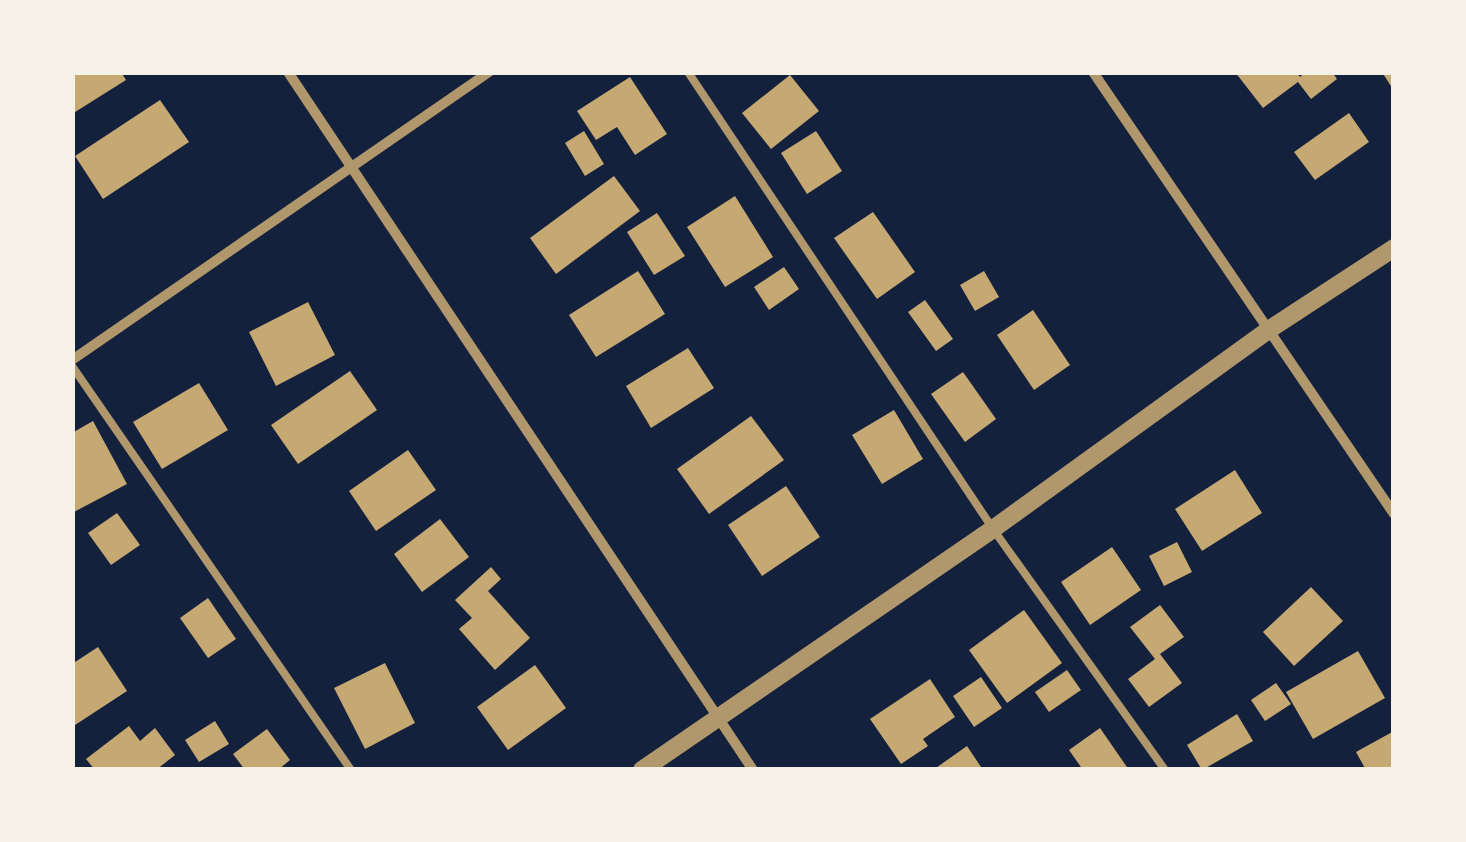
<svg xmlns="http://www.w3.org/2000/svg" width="1466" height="842" font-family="'Archivo Narrow',sans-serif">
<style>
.building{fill:#c6a872}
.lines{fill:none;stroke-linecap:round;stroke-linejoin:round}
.service{stroke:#b1986c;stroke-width:8}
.minor{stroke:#b1986c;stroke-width:10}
.tertiary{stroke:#b1986c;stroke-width:18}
</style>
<rect width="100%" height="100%" fill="#14213d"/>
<g class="building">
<polygon points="72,72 121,72 126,80 72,114"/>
<polygon points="1235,72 1297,72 1300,77 1305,72 1332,72 1337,79 1311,99 1298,82 1263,108"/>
<polygon points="1382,72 1394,72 1394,91"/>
<polygon points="790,75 819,111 771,149 742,113"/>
<polygon points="630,77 667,134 635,155 617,127 596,140 577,111"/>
<polygon points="160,100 189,142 103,199 75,156"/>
<polygon points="1349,113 1369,142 1315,180 1294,152"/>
<polygon points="584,131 604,164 585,176 565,143"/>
<polygon points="816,131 842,171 807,194 781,153"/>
<polygon points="614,176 640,211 556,274 530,238"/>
<polygon points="735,196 773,257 725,287 687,227"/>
<polygon points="873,212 915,272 877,299 834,238"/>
<polygon points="657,213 685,256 654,275 627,232"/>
<polygon points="784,267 799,289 769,310 754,287"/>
<polygon points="638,271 665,314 596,357 569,315"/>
<polygon points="984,271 999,297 975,311 960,285"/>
<polygon points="925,300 953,339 936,351 908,312"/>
<polygon points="308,302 335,355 276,386 249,332"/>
<polygon points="1033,310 1070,365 1034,390 997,335"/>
<polygon points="688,348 714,388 651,428 626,386"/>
<polygon points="350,371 377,410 298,464 271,425"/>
<polygon points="963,372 996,419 965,442 931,394"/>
<polygon points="199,383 228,430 162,469 133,422"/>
<polygon points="894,410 923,459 882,484 852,435"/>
<polygon points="751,416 784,460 709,514 677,469"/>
<polygon points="93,421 127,484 72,513 72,433"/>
<polygon points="408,450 436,490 376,531 349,491"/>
<polygon points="1235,470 1262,513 1202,551 1175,509"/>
<polygon points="786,486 820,537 762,576 728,525"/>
<polygon points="117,513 140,545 111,565 88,533"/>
<polygon points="440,519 469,557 422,592 394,554"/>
<polygon points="1177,542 1192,572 1164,586 1149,556"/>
<polygon points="1112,547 1141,590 1090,625 1061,582"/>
<polygon points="491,567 501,579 488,591 530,638 495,670 459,629 472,618 455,600"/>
<polygon points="1311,587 1343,621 1294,666 1263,632"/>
<polygon points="208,598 236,639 208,658 180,618"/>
<polygon points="1160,605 1184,637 1160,654 1182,683 1149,707 1128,679 1155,659 1130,627"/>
<polygon points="1024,610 1062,663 1007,703 969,650"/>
<polygon points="98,647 127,691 72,727 72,664"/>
<polygon points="1358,651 1385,698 1313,739 1286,692"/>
<polygon points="385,663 415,723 365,749 334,688"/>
<polygon points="535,665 566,708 508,750 477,707"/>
<polygon points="1067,670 1081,690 1049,712 1035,692"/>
<polygon points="981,677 1002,708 974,727 953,696"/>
<polygon points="930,679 955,717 923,739 928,746 901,764 870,719"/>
<polygon points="1276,683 1291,704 1265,721 1251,700"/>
<polygon points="1237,714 1253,741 1202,770 1187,745"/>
<polygon points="215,721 229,744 199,762 185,740"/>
<polygon points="129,726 140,741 155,728 175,755 156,770 95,770 86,759"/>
<polygon points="1100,728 1129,770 1083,770 1069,750"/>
<polygon points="267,729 290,760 278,770 245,770 233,754"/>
<polygon points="1394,731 1394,770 1366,770 1356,752"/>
<polygon points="967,746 983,770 933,770"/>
</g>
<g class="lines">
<g class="service">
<polyline points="688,72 993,529 1165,770"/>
<polyline points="72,366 351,770"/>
</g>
<g class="minor">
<polyline points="288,72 753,770"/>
<polyline points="1093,72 1394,514"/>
<polyline points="72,360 489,72"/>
</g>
<polyline class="tertiary" points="642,770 993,529 1267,331 1394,248"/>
</g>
<rect width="1466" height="842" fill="none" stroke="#f6f1e7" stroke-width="150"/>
</svg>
